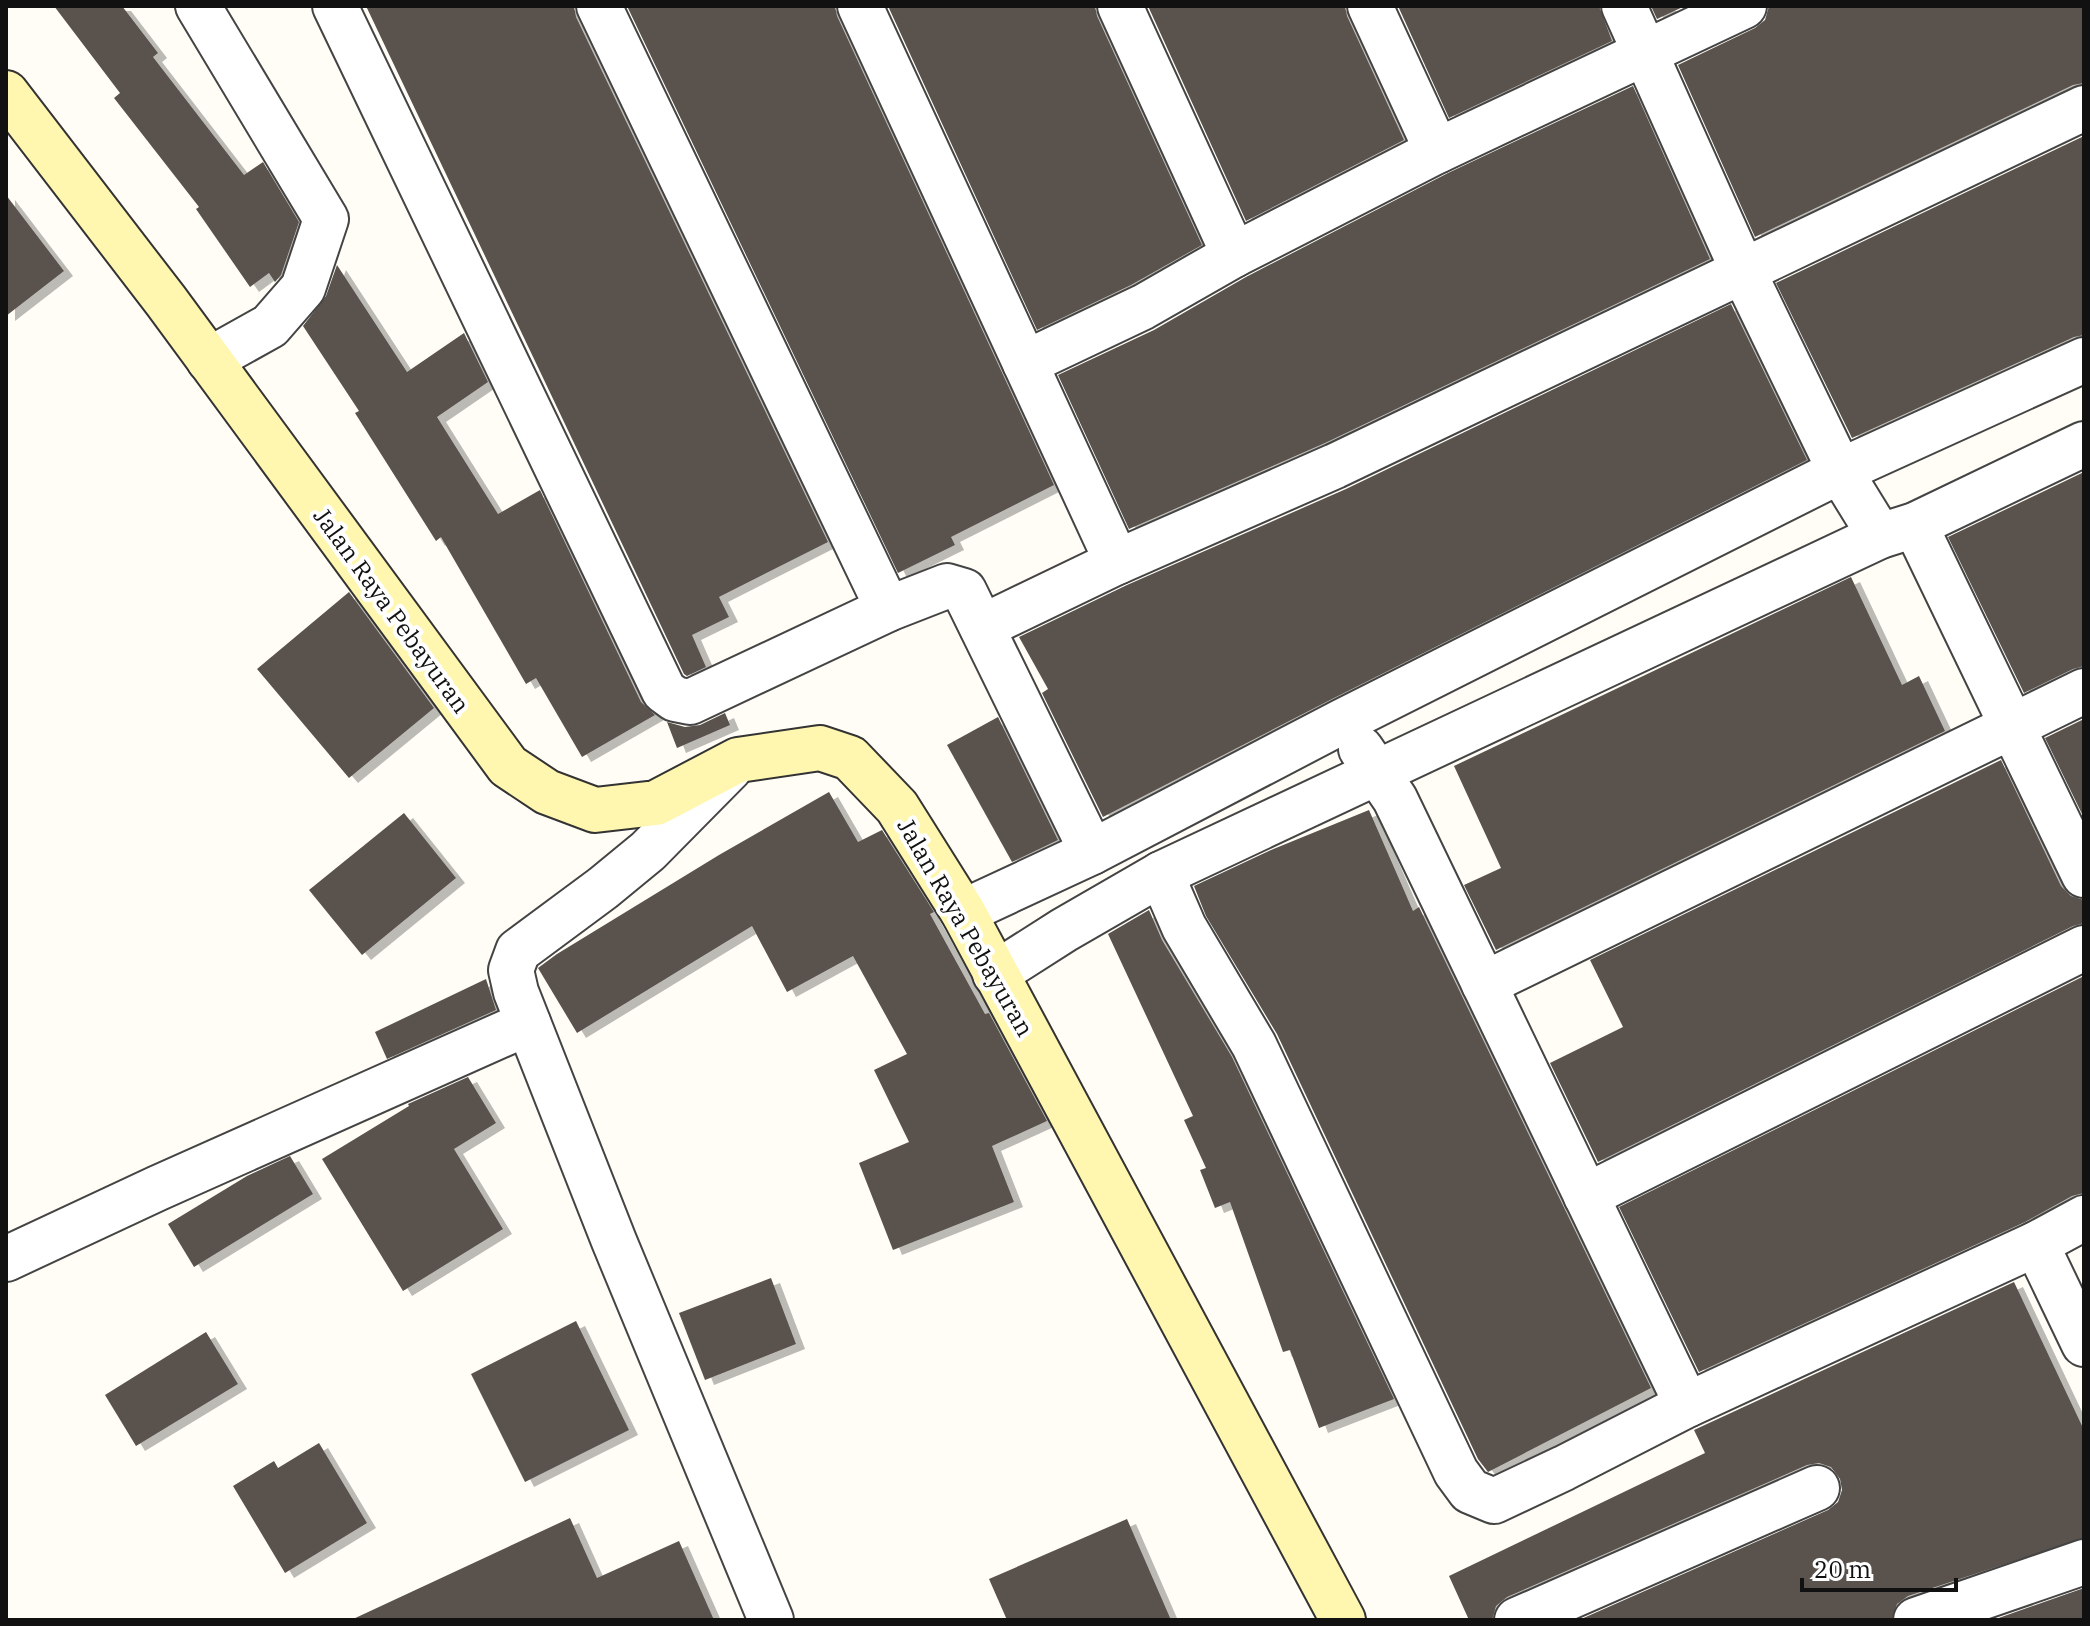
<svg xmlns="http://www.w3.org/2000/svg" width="2090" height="1626" font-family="'IBM Plex Serif',serif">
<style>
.building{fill:#5a524d;filter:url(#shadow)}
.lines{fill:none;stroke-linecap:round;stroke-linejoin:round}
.street-casing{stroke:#444;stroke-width:48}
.secondary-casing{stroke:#333;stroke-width:48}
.street{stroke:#fff;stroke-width:44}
.secondary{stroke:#fff6b0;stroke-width:44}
.labels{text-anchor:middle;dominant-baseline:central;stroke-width:8;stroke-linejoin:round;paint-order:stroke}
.street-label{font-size:24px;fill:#111;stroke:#fff}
</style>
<defs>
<filter id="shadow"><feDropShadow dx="9" dy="5" stdDeviation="0" flood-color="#0004"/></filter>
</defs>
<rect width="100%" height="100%" fill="#fffdf5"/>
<g class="building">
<polygon points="54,6 122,6 158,53 153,57 244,175 263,162 299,222 281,275 275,282 269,273 250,287 196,209 199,207 114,98 120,93"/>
<polygon points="366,6 574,6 576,17 828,542 719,597 729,617 692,635 706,667 687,676 684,674"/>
<polygon points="627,6 835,6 837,16 1054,485 951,537 955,545 898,573"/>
<polygon points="888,6 1095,6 1097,16 1202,245 1131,285 1037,330"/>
<polygon points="1148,6 1345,6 1347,16 1404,140 1246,221"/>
<polygon points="1398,6 1599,6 1612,41 1449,118"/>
<polygon points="1651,6 1685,6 1657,19"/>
<polygon points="1769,6 2084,6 2084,83 2073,85 1755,237 1678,65 1755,28 1765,20"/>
<polygon points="1633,86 1710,259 1325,443 1129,529 1058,375 1154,330 1246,277 1448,173"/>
<polygon points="2084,136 2084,335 2074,337 1852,438 1776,283"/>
<polygon points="6,195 64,271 6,316"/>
<polygon points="337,265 407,372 464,333 488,382 437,417 498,514 540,490 641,702 655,715 582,757 536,678 526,684 441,537 436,541 355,413 359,411 303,326 326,296"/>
<polygon points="1731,304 1807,460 1332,699 1103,817 1042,693 1048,689 1019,637 1127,585 1346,489"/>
<polygon points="2084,472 2084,666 2073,669 2024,693 1948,537"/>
<polygon points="1851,577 1902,685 1919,676 1945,731 1496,950 1464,885 1501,868 1454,766"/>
<polygon points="349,592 434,708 349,778 257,669"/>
<polygon points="725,713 730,725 677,748 667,722 685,727 700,725"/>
<polygon points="998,717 1058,840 1012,862 947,745"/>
<polygon points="2084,719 2084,818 2045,738"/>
<polygon points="2001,760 2061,886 2071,896 2084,900 2084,923 2073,926 1598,1162 1550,1063 1623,1027 1590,960"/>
<polygon points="829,792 858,842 882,830 934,912 930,914 985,1014 989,1013 1047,1121 992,1146 1014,1202 893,1250 859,1163 909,1142 874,1070 907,1054 853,956 787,992 752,926 577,1033 538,968 557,954 719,855"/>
<polygon points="1369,810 1413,911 1419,907 1651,1388 1488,1472 1478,1459 1277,1034 1206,916 1194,886 1271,850"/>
<polygon points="404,813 456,878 362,955 309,890"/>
<polygon points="1149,910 1162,940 1232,1057 1394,1399 1319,1428 1290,1350 1283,1352 1230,1202 1215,1208 1200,1170 1206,1168 1184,1120 1193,1116 1108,934"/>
<polygon points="2084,976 2084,1193 2072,1196 2025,1222 1699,1372 1619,1207"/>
<polygon points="486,979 496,1010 387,1059 375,1032"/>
<polygon points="468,1077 496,1123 454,1149 503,1229 403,1291 322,1159 409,1106 408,1104"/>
<polygon points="290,1156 313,1194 194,1267 168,1224 247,1176"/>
<polygon points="771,1278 796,1344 705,1380 679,1313"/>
<polygon points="2014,1282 2084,1430 2084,1538 1908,1596 1897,1604 1892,1620 1579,1620 1828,1510 1838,1502 1842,1490 1840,1479 1831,1467 1819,1463 1807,1465 1507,1597 1496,1606 1492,1620 1469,1620 1449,1576 1705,1453 1694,1430"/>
<polygon points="576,1321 629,1430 525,1482 471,1374"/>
<polygon points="206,1332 238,1384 136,1446 105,1395"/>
<polygon points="319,1443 367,1523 285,1573 233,1486 274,1461 278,1468"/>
<polygon points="570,1518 597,1578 679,1541 714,1620 351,1620"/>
<polygon points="1127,1519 1171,1620 1007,1620 989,1579"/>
<polygon points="2084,1588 2084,1620 1993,1620"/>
</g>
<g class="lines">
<g class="street-casing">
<g id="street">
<polyline points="198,6 326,219 303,288 270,326 209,360"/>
<polyline points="335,6 664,691 675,699 690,702 888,609 947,586 964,591 1092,852"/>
<polyline points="599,6 888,609"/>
<polyline points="860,6 1117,562"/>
<polyline points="1120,6 1234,255"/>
<polyline points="1370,6 1437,151"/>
<polyline points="1624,6 1743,271 1840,471 1880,536"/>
<polyline points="1025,363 1143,307 1234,255 1437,151 1744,6"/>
<polyline points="1915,525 2084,875"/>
<polyline points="982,627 1117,562 1335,466 2084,108"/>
<polyline points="1361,749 1395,799 1687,1405"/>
<polyline points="730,768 648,851 603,888 518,951 511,970 516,992 614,1241 771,1620"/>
<polyline points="1161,874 1184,927 1254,1045 1456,1472 1470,1491 1494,1501 1564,1468 1687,1405 2036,1244 2084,1218"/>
<polyline points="963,912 1092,852 1343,721 1840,471 2084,360"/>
<polyline points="995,974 1064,930 1161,874 1880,536 1915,525 2084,444"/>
<polyline points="1484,984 2084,691"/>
<polyline points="1586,1196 2084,948"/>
<polyline points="2036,1244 2084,1344"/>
<polyline points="6,1259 158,1188 528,1023"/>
<polyline points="1517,1620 1817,1488"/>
<polyline points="1916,1620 2084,1562"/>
</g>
</g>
<g class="secondary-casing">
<polyline id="secondary" points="6,93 166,301 508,766 547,792 595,810 656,803 738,760 820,748 850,758 897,807 963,912 1343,1620"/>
</g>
<use href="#street" class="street"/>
<use href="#secondary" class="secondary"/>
</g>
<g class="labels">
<g class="street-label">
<text transform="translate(392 610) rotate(54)">Jalan Raya Pebayuran</text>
<text transform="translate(966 927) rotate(60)">Jalan Raya Pebayuran</text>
</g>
</g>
<rect width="2090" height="1626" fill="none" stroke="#111111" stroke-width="16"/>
<path d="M1802 1578v12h154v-12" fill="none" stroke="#111111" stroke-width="4"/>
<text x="1814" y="1578" font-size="24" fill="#111111" stroke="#ffffff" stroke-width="6" paint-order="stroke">20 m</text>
</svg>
